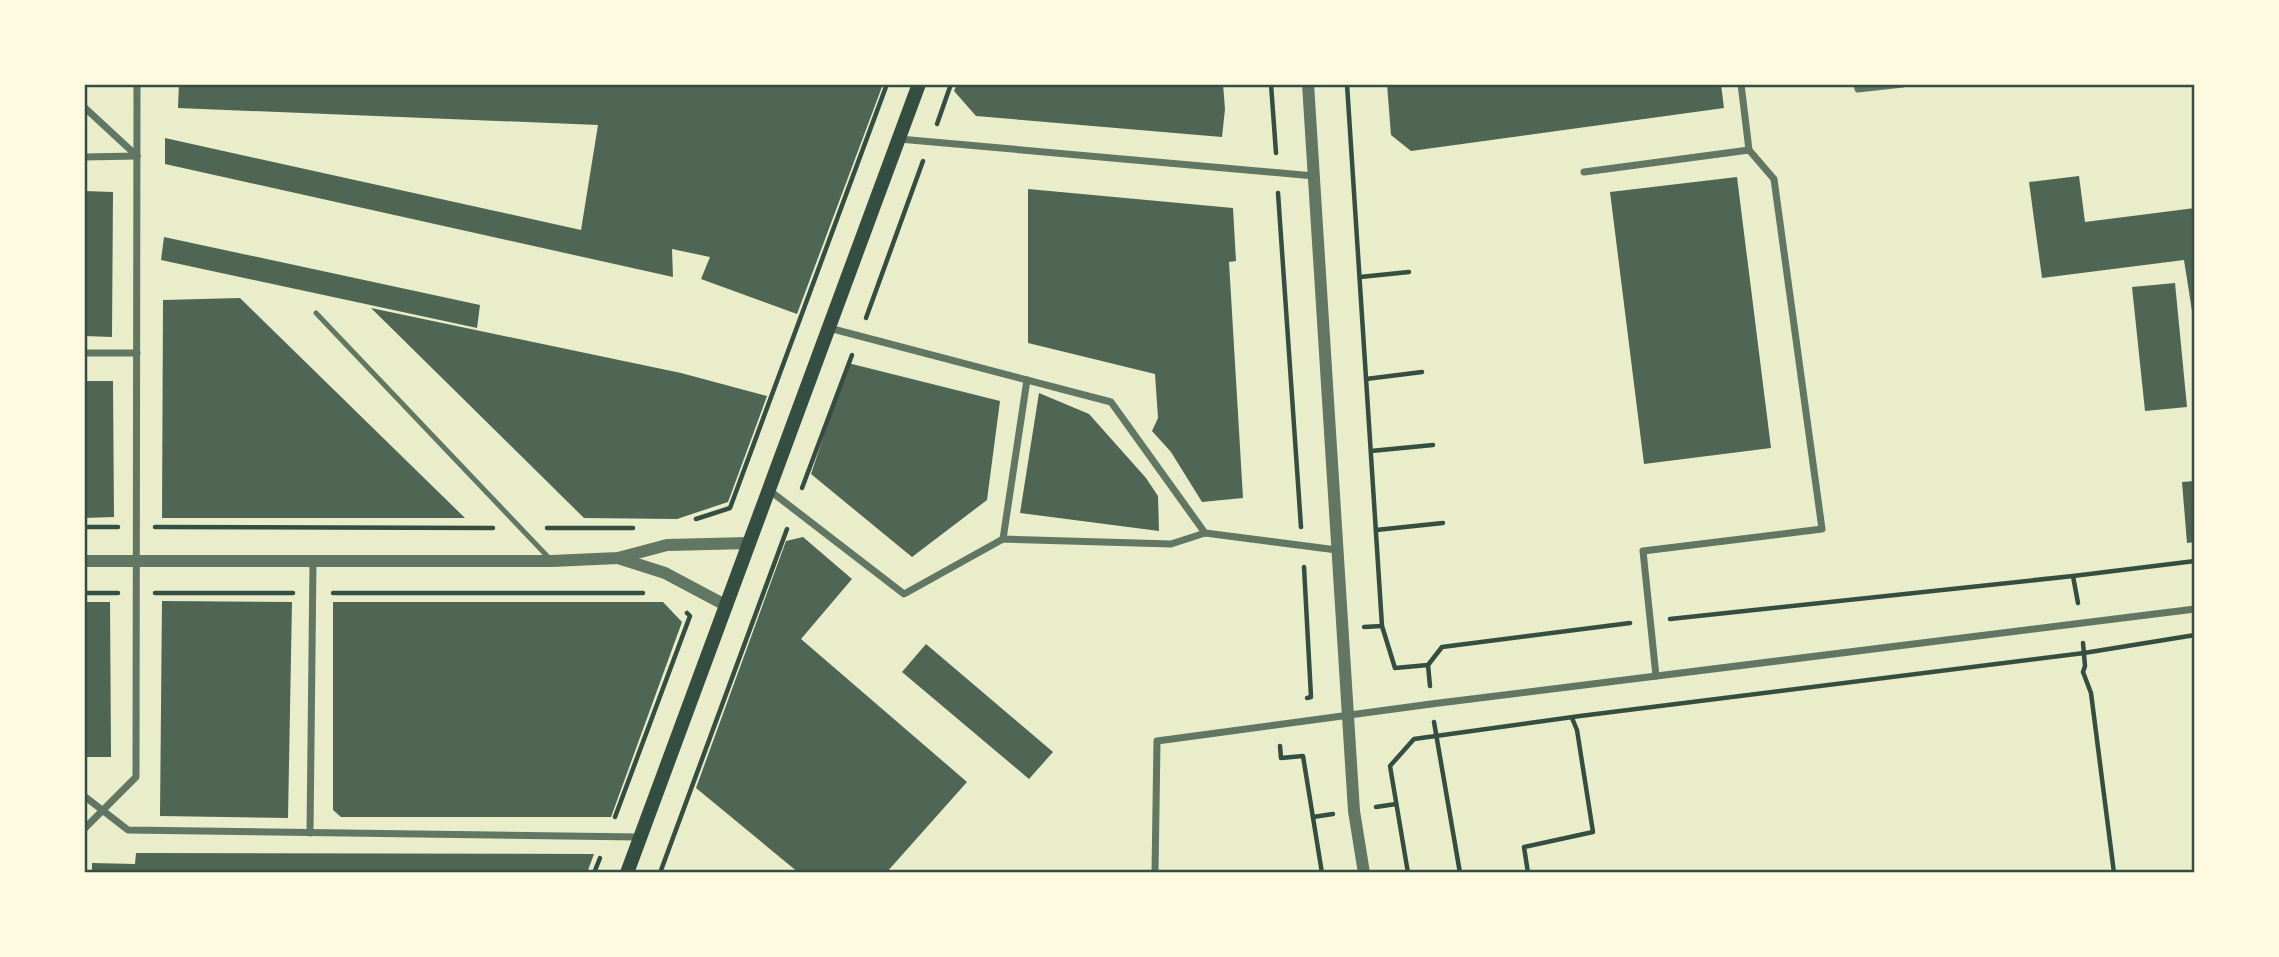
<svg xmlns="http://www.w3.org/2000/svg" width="2279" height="957" font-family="'Exo 2',sans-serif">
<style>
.building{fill:#4f6655}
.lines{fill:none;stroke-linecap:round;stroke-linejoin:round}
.path{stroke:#344e41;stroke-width:4.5}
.service{stroke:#617663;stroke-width:5}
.minor{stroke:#617663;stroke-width:7}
.tertiary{stroke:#617663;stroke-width:12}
.secondary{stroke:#344e41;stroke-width:14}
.neatline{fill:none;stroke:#344e41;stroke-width:2.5}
</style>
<rect width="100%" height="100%" fill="#e9edc9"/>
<g class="building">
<polygon points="179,84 883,84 797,314 701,279 710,257 672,249 673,277 165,164 165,138 581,230 598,125 178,108"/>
<polygon points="957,84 1223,84 1225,109 1222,137 976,116 954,91"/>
<polygon points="1387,84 1721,84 1724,108 1411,151 1391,135"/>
<polygon points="2079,176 2085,222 2195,208 2195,330 2184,260 2042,278 2029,182"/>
<polygon points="1737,177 1771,448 1644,464 1610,192"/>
<polygon points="1028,189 1233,208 1236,261 1229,262 1243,498 1202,502 1171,452 1152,431 1158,418 1155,374 1028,343"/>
<polygon points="84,191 113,192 112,337 84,336"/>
<polygon points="164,237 480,305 477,328 161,260"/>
<polygon points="2175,283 2187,407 2145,411 2132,287"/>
<polygon points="240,298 465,518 162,518 163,300"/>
<polygon points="371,308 681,373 767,396 728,502 677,519 584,518"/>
<polygon points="848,363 1000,401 987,500 912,557 811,474"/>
<polygon points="84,381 113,381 114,517 84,518"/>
<polygon points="1039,393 1089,414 1146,478 1158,496 1159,531 1020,513"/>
<polygon points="2195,481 2195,542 2187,543 2182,482"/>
<polygon points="803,537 852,579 801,639 967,782 886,873 799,873 696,788 786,541"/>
<polygon points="162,601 292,602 288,818 160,816"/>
<polygon points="84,602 110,602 111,757 84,757"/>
<polygon points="333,602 663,602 682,622 611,817 341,817 333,810"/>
<polygon points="926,644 1053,752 1029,779 902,672"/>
<polygon points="136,853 594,854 587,873 92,873 92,863 135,864"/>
</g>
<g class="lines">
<g class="path">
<polyline points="1271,84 1276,153"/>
<polyline points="1347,84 1382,626 1395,668 1428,665 1430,686"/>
<polyline points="937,124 951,84"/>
<polyline points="1278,193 1301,527"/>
<polyline points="1360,277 1409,272"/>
<polyline points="866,318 923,161"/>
<polyline points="1366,379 1422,372"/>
<polyline points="1371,451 1433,445"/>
<polyline points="802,488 852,355"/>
<polyline points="696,519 730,508 887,84"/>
<polyline points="84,527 118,527"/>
<polyline points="155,527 493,528"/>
<polyline points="547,528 633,528"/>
<polyline points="1376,530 1443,523"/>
<polyline points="1304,567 1311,697 1307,698"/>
<polyline points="84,593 118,593"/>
<polyline points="155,593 293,593"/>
<polyline points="333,593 643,593"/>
<polyline points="2078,603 2073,576 2195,561"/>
<polyline points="1670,619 2073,576"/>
<polyline points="1364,627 1382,626"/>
<polyline points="2083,643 2085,666 2083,672 2091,693 2114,873"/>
<polyline points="1428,665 1442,647 1630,623"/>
<polyline points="1434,722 1460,873"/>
<polyline points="1280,746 1281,758 1303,756 1322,873"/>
<polyline points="1376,807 1396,804"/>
<polyline points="615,817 690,616 687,613"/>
<polyline points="1313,817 1333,814"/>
<polyline points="594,873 600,858"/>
<polyline points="660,873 787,529"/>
<polyline points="1408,873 1390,766 1414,739 1580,716 2084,653 2195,635"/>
<polyline points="1528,873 1524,847 1593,832 1577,730 1572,718"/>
</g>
<polyline class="service" points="316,313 550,559"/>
<g class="minor">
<polyline points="1857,84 1858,89 1903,84"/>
<polyline points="84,107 137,156"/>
<polyline points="899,139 1314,176"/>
<polyline points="84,157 137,156"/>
<polyline points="1584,172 1749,150"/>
<polyline points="829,328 1111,402 1205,533"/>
<polyline points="84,353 137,353"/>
<polyline points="769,490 904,594 1003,539 1171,544 1205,533 1337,550"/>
<polyline points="1003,539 1027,380"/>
<polyline points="1656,676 1643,551 1822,529 1774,179 1749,150 1741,84"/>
<polyline points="84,796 128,830 639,837"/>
<polyline points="84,829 136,777 137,84"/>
<polyline points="310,833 313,562"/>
<polyline points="1155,873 1157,741 1431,704 2195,609"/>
</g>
<g class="tertiary">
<polyline points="1308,84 1354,811 1364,873"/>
<polyline points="618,558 665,573 727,606"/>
<polyline points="84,561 552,561 618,558 667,545 750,543"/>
</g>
<polyline class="secondary" points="627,873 919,84"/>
</g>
<rect width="2279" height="957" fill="none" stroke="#fefae0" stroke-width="172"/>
<rect x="86" y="86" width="2107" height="785" class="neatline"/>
</svg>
